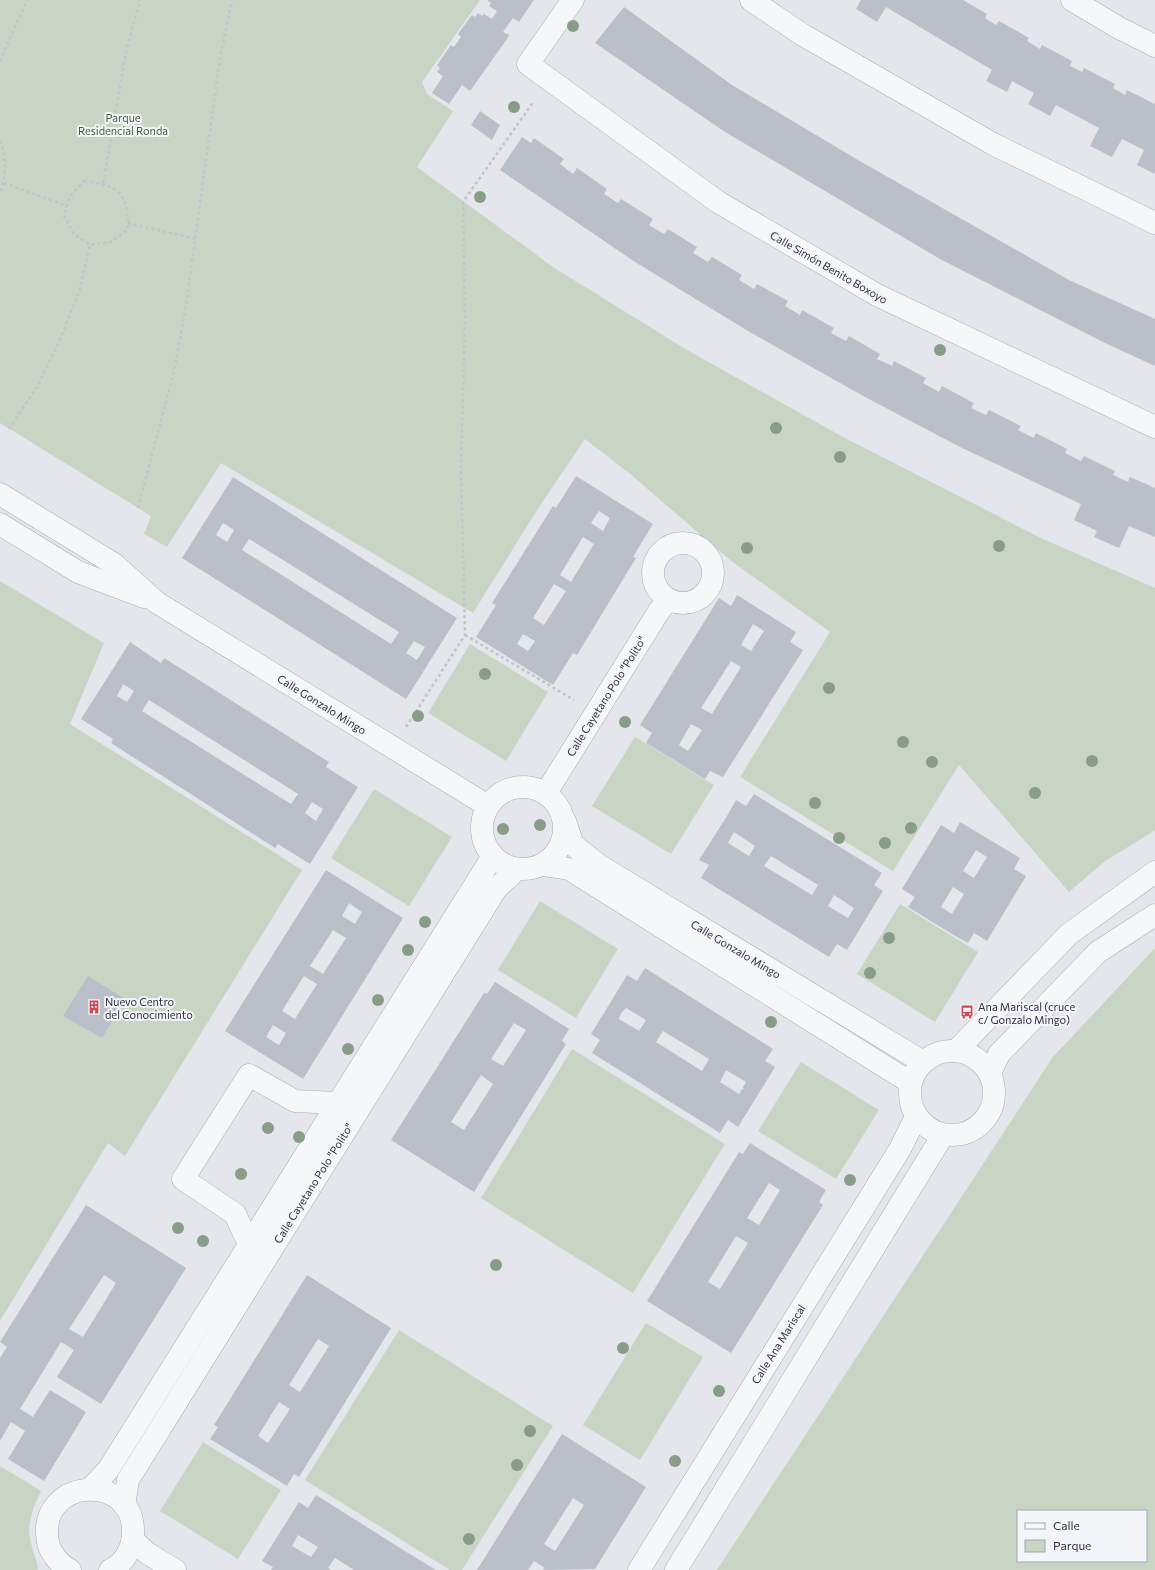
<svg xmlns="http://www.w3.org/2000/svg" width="1155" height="1570" font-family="Commissioner,sans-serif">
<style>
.green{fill:#c8d5c5;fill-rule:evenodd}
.building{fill:#bbbfc9;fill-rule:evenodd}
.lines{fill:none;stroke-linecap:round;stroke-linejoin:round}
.minor-casing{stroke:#a9acb6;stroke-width:23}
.path{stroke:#c1c4ca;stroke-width:2.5;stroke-dasharray:3 3;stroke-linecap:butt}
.minor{stroke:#f6f7f9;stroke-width:22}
.tree{fill:#889c89}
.labels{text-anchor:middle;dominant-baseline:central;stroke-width:4;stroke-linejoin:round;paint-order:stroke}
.park-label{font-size:11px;fill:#3d5f39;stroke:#f3f5f8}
.street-label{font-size:11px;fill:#2b3244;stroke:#f3f5f8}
.poi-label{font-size:11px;fill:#2b3244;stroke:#f3f5f8;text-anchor:start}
</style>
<rect width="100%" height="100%" fill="#e4e6eb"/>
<g class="green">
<polygon points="0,0 480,0 422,82 427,94 453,111 417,167 553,267 687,350 843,437 1041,538 1155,588 1155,830 1104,862 1069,892 959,765 893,871 740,777 830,632 730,560 629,473 585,439 539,507 473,613 221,463 167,547 144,534 151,516 0,423"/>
<polygon points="0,581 104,643 70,724 302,870 125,1156 108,1143 0,1321"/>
<polygon points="470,644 548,692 506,761 428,713"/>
<polygon points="635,737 714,785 671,854 592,806"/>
<polygon points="374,789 452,837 409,906 331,858"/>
<polygon points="540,901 618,949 576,1018 498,970"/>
<polygon points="900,904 978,952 935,1022 857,974"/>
<path d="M1155 948V1570H717L1053 1057ZM1018 1511H1146V1561H1018Z"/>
<polygon points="572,1049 725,1144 633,1293 481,1198"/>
<polygon points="801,1062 879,1110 836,1179 758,1131"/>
<polygon points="646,1323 703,1357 640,1460 583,1425"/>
<polygon points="399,1330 553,1426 462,1570 450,1570 305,1480"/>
<polygon points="203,1442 281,1490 238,1559 160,1511"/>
<path d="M0 1466 41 1491C33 1508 26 1523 31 1543 33 1552 37 1560 38 1570H0Z"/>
</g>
<g class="building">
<polygon points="487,0 534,0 519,22 513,18 503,32 509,35 507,39 470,91 462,85 449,104 432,93 443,76 437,72 440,68 437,65 451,45 454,47 461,37 458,34 472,15 475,17 478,13 482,16 484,14 492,19 497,11 489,6 491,3"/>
<polygon points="861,0 963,0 987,14 985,18 996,25 999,21 1001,22 1029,38 1027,41 1040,49 1042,45 1072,61 1070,66 1082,72 1084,68 1115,84 1113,88 1125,95 1127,90 1155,104 1155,174 1137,165 1144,150 1122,139 1112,157 1090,146 1099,128 1056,105 1050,116 1028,104 1034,93 1012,81 1007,92 986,81 992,70 886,7 877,22 856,9"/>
<polygon points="624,7 732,85 858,160 1069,280 1155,319 1155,366 1107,344 940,259 725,132 595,43"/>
<polygon points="480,111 500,125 492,140 471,125"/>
<polygon points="522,137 531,143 534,138 564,159 560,164 573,174 577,168 607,189 604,194 618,203 621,199 653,219 649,225 664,234 668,229 697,247 693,253 708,262 712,257 742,275 739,280 754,289 757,284 788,301 785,306 800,315 802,310 834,328 831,333 846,341 849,336 880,354 877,359 892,366 894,361 926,378 923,383 939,392 942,386 974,403 971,408 986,415 989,410 1021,426 1018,430 1034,438 1036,433 1067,449 1065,453 1081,461 1084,456 1115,471 1113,475 1128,482 1130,477 1155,488 1155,537 1129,526 1119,548 1094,537 1097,531 1074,520 1081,504 960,447 865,397 748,331 635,262 500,170"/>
<path d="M576 476 653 524 633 557 636 558 577 655 573 653 553 685 476 637 496 605 492 603 553 506 556 508ZM599 511 610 518 603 531 591 523ZM583 537 594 544 571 582 560 575ZM554 584 566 591 544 625 533 618ZM523 634 535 641 528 651 517 644Z"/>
<path d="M233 477 457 618 406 699 182 558ZM223 523 234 530 227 542 216 535ZM249 539 399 632 391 644 242 550ZM414 641 425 647 417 660 406 653Z"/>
<path d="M737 595 796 632 790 642 803 650 723 777 710 771 705 779 646 743 652 733 640 725 719 598 731 606ZM753 624 764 631 751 651 741 645ZM731 661 741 667 712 714 701 708ZM691 724 702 730 688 751 679 745Z"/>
<path d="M130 642 161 663 164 658 329 762 326 767 358 787 310 864 278 844 275 848 111 743 113 739 81 719ZM123 684 134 691 127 702 117 696ZM149 700 298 794 291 804 142 711ZM312 802 323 809 316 821 305 813Z"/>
<path d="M754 794 882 873 874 885 883 891 847 950 837 944 829 957 701 878 709 865 699 860 727 816 736 800 746 806ZM734 832 755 846 749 856 728 843ZM771 856 818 885 812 895 764 866ZM834 895 854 908 848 918 828 906Z"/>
<path d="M960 822 1020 858 1014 869 1026 876 987 941 974 933 968 943 952 934 908 907 915 897 902 889 941 825 954 833ZM976 850 987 857 974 878 963 871ZM953 887 964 894 952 914 941 907Z"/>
<path d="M326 870 403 918 303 1079 225 1031ZM349 903 362 912 355 924 342 916ZM333 930 346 938 323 974 310 966ZM304 976 317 984 295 1019 282 1011ZM273 1025 286 1033 279 1045 266 1037Z"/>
<path d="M645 968 773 1049 765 1061 775 1067 738 1127 728 1120 720 1133 592 1053 600 1040 591 1034 618 990 627 975 637 981ZM626 1008 646 1020 639 1031 619 1019 621 1013ZM663 1031 709 1059 702 1071 656 1042ZM726 1070 746 1082 743 1087 744 1089H742L739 1094 720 1082Z"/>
<polygon points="88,976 125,999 102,1038 63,1016"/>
<path d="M495 982 569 1029 562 1041 566 1044 474 1192 391 1140 484 993 487 994ZM514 1023 526 1030 503 1066 491 1059ZM481 1075 493 1084 464 1130 451 1122Z"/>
<path d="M750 1143 826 1190 819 1202 823 1205 731 1353 647 1301 739 1152 743 1154ZM769 1183 780 1190 759 1225 747 1218ZM736 1236 748 1243 720 1289 708 1282Z"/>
<path d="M86 1205 186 1268 101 1404 57 1377 74 1350 61 1342 20 1409 33 1417 50 1390 86 1412 44 1481 8 1459 25 1431 11 1422 0 1441V1358L7 1347 0 1342ZM104 1275 116 1283 83 1337 69 1329Z"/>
<path d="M307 1275 391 1328 299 1477 294 1474 287 1486 210 1439 218 1427 214 1425ZM318 1339 329 1346 300 1392 289 1385ZM279 1402 290 1409 268 1443 258 1436Z"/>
<path d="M562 1434 646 1487 595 1569 543 1570 545 1568 534 1561 528 1570H477ZM573 1498 584 1505 555 1551 544 1544Z"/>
<path d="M316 1495 408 1553 436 1570H354L335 1558 328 1568 331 1570H271L273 1567 262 1561 299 1502 308 1508ZM298 1535 318 1547 311 1557 292 1546Z"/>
</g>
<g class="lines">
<g class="minor-casing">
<g id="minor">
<polyline points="573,0 528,64 718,202 877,295 1155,427"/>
<polyline points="751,0 803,35 993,144 1155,223"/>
<polyline points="1072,0 1119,28 1155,46"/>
<polyline points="0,494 114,564 156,602 488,806"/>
<polyline points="0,524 78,572 144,597"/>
<circle cx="683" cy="573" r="30"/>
<circle cx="523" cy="828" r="41"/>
<polyline points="546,793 659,611 668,600"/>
<polyline points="565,821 573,845 600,866 923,1062"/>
<polyline points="543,865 569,869 911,1083"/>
<circle cx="952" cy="1093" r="42"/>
<polyline points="956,1051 1069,934 1155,872"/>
<polyline points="990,1073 999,1054 1098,952 1155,915"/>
<polyline points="249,1244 235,1214 183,1179 249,1075 295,1101 338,1103"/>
<polyline points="91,1488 108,1470 493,856"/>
<polyline points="124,1505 128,1480 496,889 517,869"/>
<polyline points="133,1540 147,1553 175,1570"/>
<path d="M70 1570C60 1565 50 1553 48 1542 36 1477 135 1471 133 1533 133 1548 124 1564 110 1570"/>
<polyline points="639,1570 900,1149 916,1117"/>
<polyline points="676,1570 943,1135"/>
</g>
</g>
<g class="path">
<polyline points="0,61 27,0"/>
<path d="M0 141C7 158 6 177 0 194"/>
<path d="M84 181C119 185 128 193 128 229L111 242 90 245 74 234 64 216 70 196Z"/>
<polyline points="4,183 67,206"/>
<polyline points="103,183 127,48 140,0"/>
<polyline points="128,223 196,239"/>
<polyline points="9,429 37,387 58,344 79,292 90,245"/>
<polyline points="138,508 173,375 185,312 220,58 232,0"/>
<polyline points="465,635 574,700"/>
<polyline points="406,727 465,635 461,466 465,318 463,202 534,101"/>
</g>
<use href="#minor" class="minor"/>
</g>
<g class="tree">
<circle cx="573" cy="26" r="6"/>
<circle cx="514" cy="107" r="6"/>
<circle cx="480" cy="197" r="6"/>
<circle cx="940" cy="350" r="6"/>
<circle cx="776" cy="428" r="6"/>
<circle cx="840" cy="457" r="6"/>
<circle cx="999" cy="546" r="6"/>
<circle cx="747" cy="548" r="6"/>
<circle cx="485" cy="674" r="6"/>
<circle cx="829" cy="688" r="6"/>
<circle cx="418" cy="716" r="6"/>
<circle cx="625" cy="722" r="6"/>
<circle cx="903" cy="742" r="6"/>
<circle cx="1092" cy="761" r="6"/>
<circle cx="932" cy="762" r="6"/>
<circle cx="1035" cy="793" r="6"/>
<circle cx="815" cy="803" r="6"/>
<circle cx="540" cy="825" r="6"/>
<circle cx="911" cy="828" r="6"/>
<circle cx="503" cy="829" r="6"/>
<circle cx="839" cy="838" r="6"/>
<circle cx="885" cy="843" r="6"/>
<circle cx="425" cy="922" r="6"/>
<circle cx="889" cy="938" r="6"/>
<circle cx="408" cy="950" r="6"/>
<circle cx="870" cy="973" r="6"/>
<circle cx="378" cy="1000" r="6"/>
<circle cx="771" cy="1022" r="6"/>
<circle cx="348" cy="1049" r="6"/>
<circle cx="268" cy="1128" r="6"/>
<circle cx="299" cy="1137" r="6"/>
<circle cx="241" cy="1174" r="6"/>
<circle cx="850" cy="1180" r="6"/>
<circle cx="178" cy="1228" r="6"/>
<circle cx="203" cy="1241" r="6"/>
<circle cx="496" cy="1265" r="6"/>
<circle cx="623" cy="1348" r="6"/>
<circle cx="719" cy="1391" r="6"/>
<circle cx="530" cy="1431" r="6"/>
<circle cx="675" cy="1461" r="6"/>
<circle cx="517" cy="1465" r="6"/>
<circle cx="469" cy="1539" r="6"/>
</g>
<defs>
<g id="building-bare" transform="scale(1.08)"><path d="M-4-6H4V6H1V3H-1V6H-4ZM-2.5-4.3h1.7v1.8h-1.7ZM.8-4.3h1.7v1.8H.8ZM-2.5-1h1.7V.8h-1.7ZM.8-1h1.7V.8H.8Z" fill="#cd4b55" stroke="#f3f5f8" stroke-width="2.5" paint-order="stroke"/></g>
<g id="bus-bare" transform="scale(1.08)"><path d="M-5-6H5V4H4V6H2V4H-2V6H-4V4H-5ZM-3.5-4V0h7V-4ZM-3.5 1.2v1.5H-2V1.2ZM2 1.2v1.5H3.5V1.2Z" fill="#cd4b55" stroke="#f3f5f8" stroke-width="2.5" paint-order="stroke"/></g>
</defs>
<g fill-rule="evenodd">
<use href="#building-bare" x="94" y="1007"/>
<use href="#bus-bare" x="967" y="1012"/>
</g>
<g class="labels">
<g class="park-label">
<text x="123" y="117">Parque<tspan x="123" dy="13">Residencial Ronda</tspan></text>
</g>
<g class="street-label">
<text transform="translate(829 267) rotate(30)">Calle Simón Benito Boxoyo</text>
<text transform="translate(606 696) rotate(-58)">Calle Cayetano Polo "Polito"</text>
<text transform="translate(322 704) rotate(32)">Calle Gonzalo Mingo</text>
<text transform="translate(736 949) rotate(31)">Calle Gonzalo Mingo</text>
<text transform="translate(313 1183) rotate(-58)">Calle Cayetano Polo "Polito"</text>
<text transform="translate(778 1344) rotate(-58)">Calle Ana Mariscal</text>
</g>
<g class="poi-label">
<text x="105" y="1001">Nuevo Centro<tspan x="105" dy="13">del Conocimiento</tspan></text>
<text x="978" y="1006">Ana Mariscal (cruce<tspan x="978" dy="13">c/ Gonzalo Mingo)</tspan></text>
</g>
</g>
<rect x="1017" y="1510" width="130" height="52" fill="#f3f5f8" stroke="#a3a7b0"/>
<rect x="1025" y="1523" width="20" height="6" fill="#f6f7f9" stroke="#a3a7b0"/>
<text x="1053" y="1530" font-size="12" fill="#2b3244">Calle</text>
<rect x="1025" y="1540" width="20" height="12" fill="#c8d5c5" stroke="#a3a7b0"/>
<text x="1053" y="1550" font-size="12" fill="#2b3244">Parque</text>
</svg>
